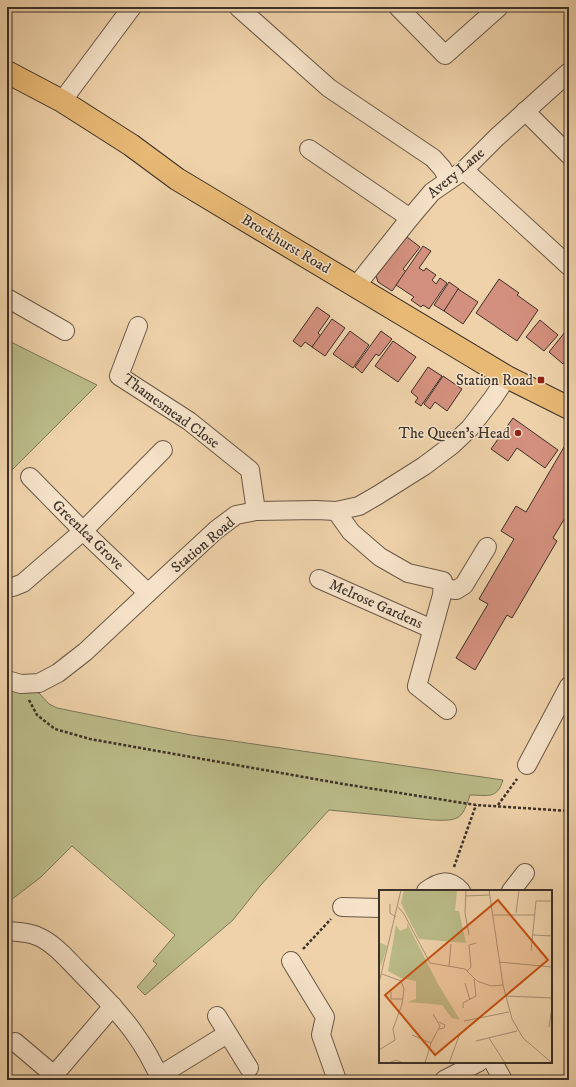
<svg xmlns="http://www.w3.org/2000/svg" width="576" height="1087" font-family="'IM FELL DW Pica',serif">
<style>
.green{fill:#babb88;stroke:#7b7658}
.building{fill:#d3907e;stroke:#3c3028}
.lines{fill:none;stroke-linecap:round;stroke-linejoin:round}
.minor-casing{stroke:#695848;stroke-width:20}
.major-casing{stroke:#3c3028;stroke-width:24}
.path{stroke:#3c3028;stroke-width:2.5;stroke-dasharray:3 2;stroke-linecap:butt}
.minor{stroke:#f5e2c8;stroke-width:18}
.major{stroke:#e8b975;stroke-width:22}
.poi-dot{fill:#8f2418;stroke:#f5e2c8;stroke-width:1.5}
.labels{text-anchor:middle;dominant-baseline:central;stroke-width:3;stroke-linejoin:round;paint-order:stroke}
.street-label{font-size:15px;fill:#3c3028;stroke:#f5e2c8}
.poi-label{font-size:15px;fill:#3c3028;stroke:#f5e2c8;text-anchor:end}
.inset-road{fill:none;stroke:#a79176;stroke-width:1}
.view{fill:#c65112;fill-opacity:0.15;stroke:#c65112;stroke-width:2}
.inset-edge{fill:none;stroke:#3c3028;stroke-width:2}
</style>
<rect width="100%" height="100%" fill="#efd2aa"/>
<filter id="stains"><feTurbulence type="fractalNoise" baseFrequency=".005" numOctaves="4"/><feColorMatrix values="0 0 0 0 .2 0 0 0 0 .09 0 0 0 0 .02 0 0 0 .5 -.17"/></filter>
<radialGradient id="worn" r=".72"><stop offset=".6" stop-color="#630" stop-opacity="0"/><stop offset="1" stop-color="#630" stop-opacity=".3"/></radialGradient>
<g class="green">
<polygon points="7,340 97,385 7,475"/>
<path d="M7 688 39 693 49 704 57 708 191 735 503 780C497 800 487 795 470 795 462 820 459 821 432 820L329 810 260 886 233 920 145 995 137 987 157 964 153 961 175 935 72 846 41 877 7 903Z"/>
</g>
<g class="building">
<polygon points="407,237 420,247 403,269 406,272 392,291 378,282 376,276"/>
<polygon points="423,246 431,251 419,268 424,271 426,268 436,275 432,280 436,284 440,278 447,283 429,309 423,305 421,307 411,300 414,297 396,285"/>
<polygon points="499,279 519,293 517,295 538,310 517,341 476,313"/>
<polygon points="449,282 459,289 444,311 434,305"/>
<polygon points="458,289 478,302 463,324 444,311"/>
<polygon points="317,307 330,316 318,333 321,336 312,347 305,342 301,347 293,341"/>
<polygon points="332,319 345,328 325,356 312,347"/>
<polygon points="540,320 558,335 544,351 526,337"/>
<polygon points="569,327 569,356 563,364 549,352"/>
<polygon points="350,331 369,345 353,368 333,354"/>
<polygon points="381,331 392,339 379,356 376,354 362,373 355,367"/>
<polygon points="393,341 416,357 398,382 375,366"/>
<polygon points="428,367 442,376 421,406 415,402 418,398 411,392"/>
<polygon points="443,376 462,389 447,411 435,402 430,409 424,404"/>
<polygon points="513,418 558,450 545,468 517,448 508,461 491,449"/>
<polygon points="567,442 569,444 569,511 553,538 557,541 512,618 507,615 475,670 456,658 488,604 479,599 514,539 501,531 516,506 526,512"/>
</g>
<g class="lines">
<g class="minor-casing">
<g id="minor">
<polyline points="238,7 329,88 433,158 442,168 449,180"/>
<polyline points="398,7 445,55 499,7"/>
<polyline points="62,101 132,7"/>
<polyline points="525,111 569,155"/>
<polyline points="309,149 410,218"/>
<polyline points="464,170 569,266"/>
<polyline points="356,286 410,218 432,192 464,170 497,137 569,72"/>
<polyline points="7,298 65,331"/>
<polyline points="138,326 119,376 189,421 250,470 256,511"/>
<polyline points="30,477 83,531 148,593"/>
<polyline points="336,511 351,532 380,557 408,573 443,581 442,595 417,686 447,710"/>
<polyline points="319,579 432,629"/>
<polyline points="7,587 13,587 23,583 83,531 163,450"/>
<polyline points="443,588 456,590 464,585 487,547"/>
<polyline points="7,680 21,684 39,683 58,673 85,652 148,593 216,530 236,515 256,511 316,510 336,511 359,506 378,495 424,466 452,445 470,428 493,398 507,377"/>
<polyline points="527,765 569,686"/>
<path d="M426 891C439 881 449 878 461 891"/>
<polyline points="511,891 525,873"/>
<polyline points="342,907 380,908"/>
<path d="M7 931C17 932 28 932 37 936 54 943 66 958 79 971 99 992 121 1013 137 1037 147 1051 154 1065 161 1080"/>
<polyline points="291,961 325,1017 321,1035 337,1080"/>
<polyline points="217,1016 249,1068"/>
<polyline points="15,1042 54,1075 113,1006"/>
<polyline points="493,1062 503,1080"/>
<polyline points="159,1076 227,1034"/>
<polyline points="444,1080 479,1062"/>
</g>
</g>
<g class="major-casing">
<polyline id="major" points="7,72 62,101 131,145 177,179 507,377 569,408"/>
</g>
<g class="path">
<polyline points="29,700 37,715 55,729 90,739 343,784 476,805 569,811"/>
<polyline points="498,805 517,779"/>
<polyline points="454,867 476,805"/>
<polyline points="303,949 331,919"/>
</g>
<use href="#minor" class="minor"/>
<use href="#major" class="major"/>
</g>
<g class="poi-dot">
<rect x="537" y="376" width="8" height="8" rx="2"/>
<circle cx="518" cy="433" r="4"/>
</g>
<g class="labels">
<g class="street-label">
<text transform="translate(456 173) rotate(-40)">Avery Lane</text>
<text transform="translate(286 244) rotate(31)">Brockhurst Road</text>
<text transform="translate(171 411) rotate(36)">Thamesmead Close</text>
<text transform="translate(88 535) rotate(44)">Greenlea Grove</text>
<text transform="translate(203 545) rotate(-40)">Station Road</text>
<text transform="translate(376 604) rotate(24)">Melrose Gardens</text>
</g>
<g class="poi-label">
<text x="533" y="380">Station Road</text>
<text x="510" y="433">The Queen's Head</text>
</g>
</g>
<g transform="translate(379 890)">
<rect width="173" height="173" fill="#efd2aa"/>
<path d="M25 0H78L76 21H80L87 53 40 49 22 13ZM28 33 59 94 81 130 73 128 63 115 28 112 37 109V91L22 88 9 81 17 35 21 41 28 38ZM0 52 8 56 2 77 0 64Z" fill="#babb88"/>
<path class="inset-road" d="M87 0 86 23 90 45M110 0 124 95 133 129 144 148 173 173M86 6 110 5M11 14V23L17 27M19 17 25 24 51 73 86 79 98 91 112 96 124 95M137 23 140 0M114 25H155M154 45 173 46M152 61 157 11H173M120 72 173 77M70 77 72 54M88 81 92 77 90 55 97 53M0 93 22 0M86 93 91 110M12 102V109H24M126 106 173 108M84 118V113L97 106 95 89M85 131 130 122M170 137 173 117M60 139 65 138 66 135 60 132M33 145 52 153M110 148 126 173M97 151 138 141M0 160 16 150 14 139 23 114 25 99 22 91 3 84M10 173 17 170 24 173M46 173 52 153 61 136 54 124M70 173 80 146"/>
<path class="view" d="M119 10 169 70 56 165 6 105Z"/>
<rect width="173" height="173" class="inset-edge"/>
</g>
<rect width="576" height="1087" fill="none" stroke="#efd2aa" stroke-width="24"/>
<rect x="8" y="8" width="560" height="1071" fill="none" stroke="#3c3028" stroke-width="2"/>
<rect x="12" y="12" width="552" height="1063" fill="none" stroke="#3c3028"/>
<rect width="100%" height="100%" filter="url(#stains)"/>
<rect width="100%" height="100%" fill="url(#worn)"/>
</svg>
